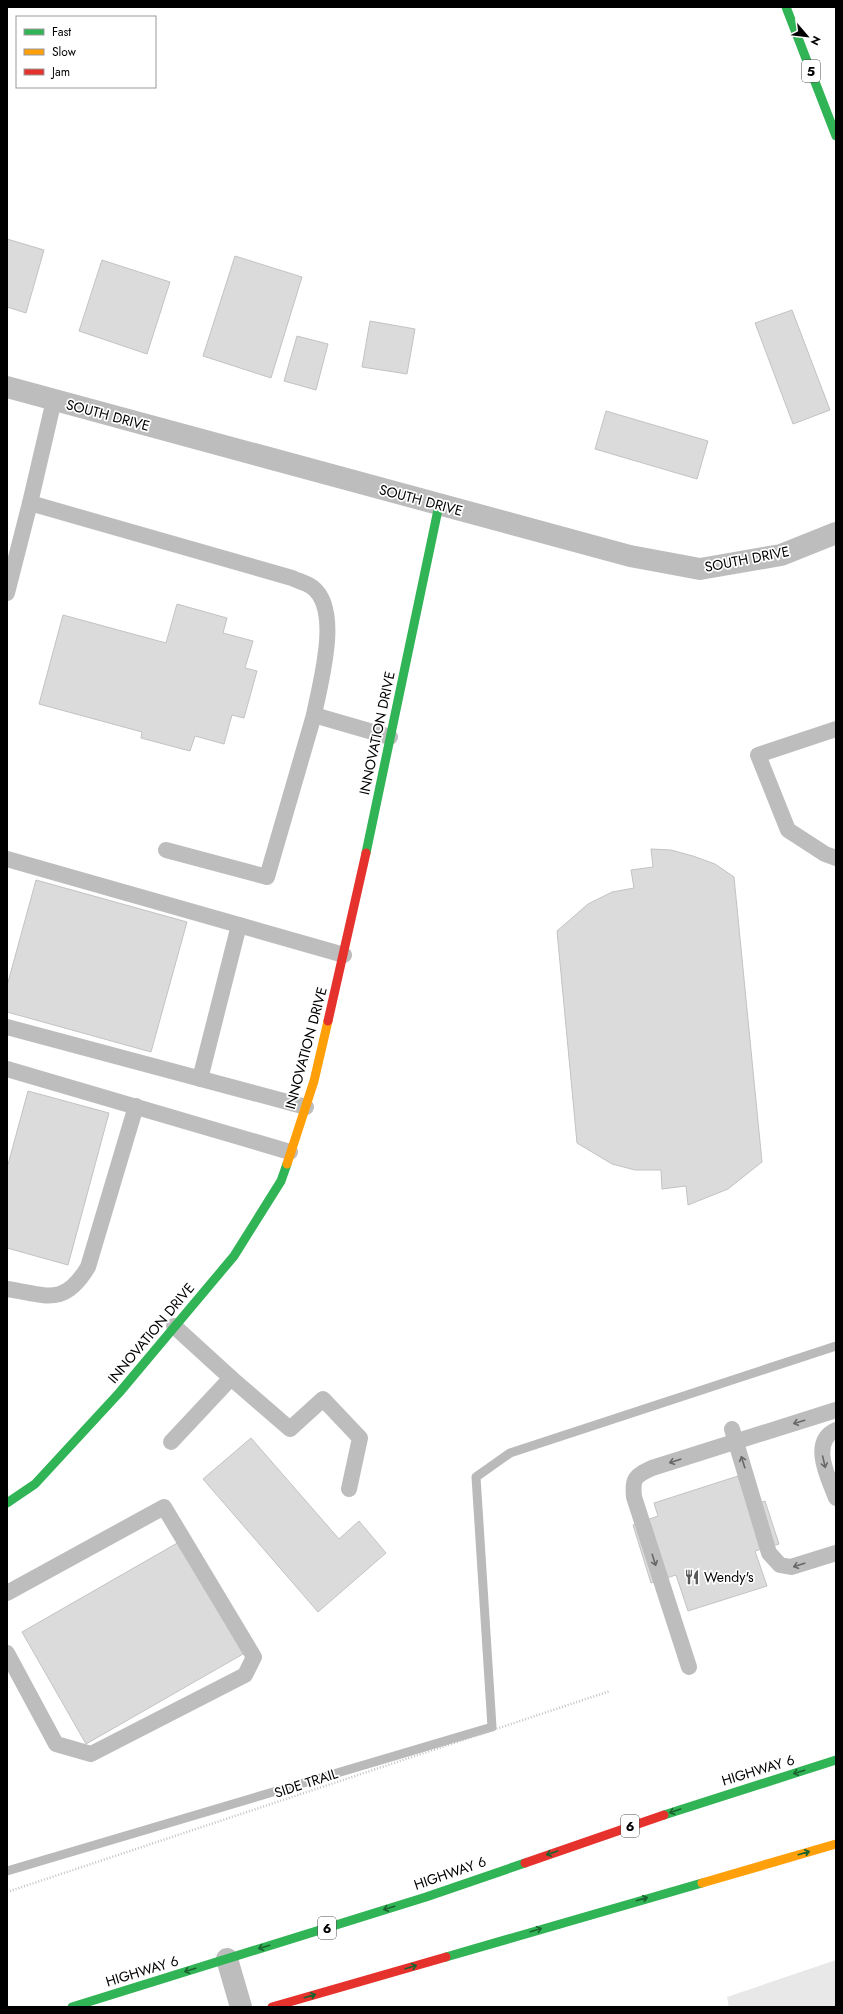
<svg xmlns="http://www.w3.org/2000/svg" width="843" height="2014" font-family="Jost,sans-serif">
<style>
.green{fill:#e8e8e8}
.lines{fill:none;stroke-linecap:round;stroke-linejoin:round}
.stream{stroke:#bababa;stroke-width:9}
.building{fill:#dbdbdb;stroke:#c3c3c3}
.path{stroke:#c2c2c2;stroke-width:2.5;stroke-dasharray:1 2;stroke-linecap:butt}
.lane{stroke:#bdbdbd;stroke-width:16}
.street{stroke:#bdbdbd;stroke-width:22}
.fast{stroke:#30b455;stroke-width:9}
.slow{stroke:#ff9f0a;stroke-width:9}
.jam{stroke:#e5322d;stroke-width:9}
.oneway{stroke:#686868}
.oneway2{stroke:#1a632f}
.labels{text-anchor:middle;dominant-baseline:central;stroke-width:3.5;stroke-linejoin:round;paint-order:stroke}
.shield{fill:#fff;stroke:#4c4c4c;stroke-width:1}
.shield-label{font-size:13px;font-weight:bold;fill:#000}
.street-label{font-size:14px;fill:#000;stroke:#fff}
.poi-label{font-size:14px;fill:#000;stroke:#fff;text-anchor:start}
</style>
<rect width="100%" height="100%" fill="#fff"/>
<polygon class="green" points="836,1960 836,2007 729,2007 727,1997"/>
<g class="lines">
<polyline class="stream" points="7,1871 492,1727 476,1477 510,1453 836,1346"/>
</g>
<g class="building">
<polygon points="7,239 44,250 26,313 7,307"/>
<polygon points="235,256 302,277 271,378 203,356"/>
<polygon points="102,260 170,282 147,354 79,331"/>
<polygon points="792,310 830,410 793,424 755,323"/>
<polygon points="370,321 415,329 407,374 362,367"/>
<polygon points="297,336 328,344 316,390 284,381"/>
<polygon points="606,411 708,441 697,479 595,449"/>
<polygon points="177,604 227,618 223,633 253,641 245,668 257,671 244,718 232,715 224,744 195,736 190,751 141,738 142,732 39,704 63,615 166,643"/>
<polygon points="651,849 671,850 693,856 715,864 734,877 762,1162 728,1189 688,1205 686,1186 662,1189 661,1170 635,1170 612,1164 577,1143 557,931 588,904 612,892 634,888 631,870 653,867"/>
<polygon points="36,880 187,922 151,1052 7,1012 7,986"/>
<polygon points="28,1091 109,1113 68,1265 7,1248 7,1168"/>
<polygon points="251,1438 339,1539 359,1521 386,1553 318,1612 203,1479"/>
<polygon points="738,1476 748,1507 765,1501 779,1544 755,1551 767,1586 688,1611 676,1575 651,1583 633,1525 658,1516 654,1503"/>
<polygon points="179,1542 243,1654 86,1744 22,1632"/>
</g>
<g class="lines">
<polyline class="path" points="7,1892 610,1691"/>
<g class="lane">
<polyline points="30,503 54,400"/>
<path d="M7 593 30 503 292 578C298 581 307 583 312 587 342 609 320 683 314 715"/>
<polyline points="836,729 758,755 788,830 825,854 836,858"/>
<polyline points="166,850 267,877 314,715 390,737"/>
<polyline points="7,859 344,955"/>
<polyline points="7,1027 306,1107"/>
<polyline points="7,1069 290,1152"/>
<polyline points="200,1079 239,925"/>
<path d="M7 1289C47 1295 64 1307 88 1267L136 1106"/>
<polyline points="231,1378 290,1429 323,1399 360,1438 349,1489"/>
<polyline points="732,1429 769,1553 780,1565 791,1567 836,1553"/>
<path d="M836 1430C809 1442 829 1479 836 1498"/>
<polyline points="171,1442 231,1378 174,1326"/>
<polyline points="7,1593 164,1507 254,1657 245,1675 91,1754 56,1744 7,1653"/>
<path d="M689 1667 634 1497C632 1478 635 1476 652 1468L836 1410"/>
</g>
<g class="street">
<polyline points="7,387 630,556 700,569 781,555 836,533"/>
<polyline points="227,1959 241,2007"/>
</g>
<g class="fast">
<polyline points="786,7 836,136"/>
<polyline points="366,853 439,505"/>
<polyline points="7,1503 35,1484 119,1393 234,1256 281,1181 287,1164"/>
<polyline points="664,1815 836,1760"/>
<polyline points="446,1957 702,1883"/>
<polyline points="72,2007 426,1897 525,1863"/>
</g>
<g class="slow">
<polyline points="287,1164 314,1081 328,1021"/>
<polyline points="702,1883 836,1844"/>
</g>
<g class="jam">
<polyline points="328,1021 366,853"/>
<polyline points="525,1863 664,1815"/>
<polyline points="272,2007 446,1957"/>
</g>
</g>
<defs><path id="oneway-shaft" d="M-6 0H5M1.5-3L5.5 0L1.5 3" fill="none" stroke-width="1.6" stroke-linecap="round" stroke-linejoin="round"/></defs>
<g class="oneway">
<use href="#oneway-shaft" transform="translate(799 1422) rotate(163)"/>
<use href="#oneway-shaft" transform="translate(675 1461) rotate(162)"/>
<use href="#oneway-shaft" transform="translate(743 1462) rotate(-108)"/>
<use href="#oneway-shaft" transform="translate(824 1462) rotate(77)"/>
<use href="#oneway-shaft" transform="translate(654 1560) rotate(72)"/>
<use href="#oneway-shaft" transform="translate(799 1565) rotate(162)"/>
</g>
<g class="oneway2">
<use href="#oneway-shaft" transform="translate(799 1772) rotate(163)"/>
<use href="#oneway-shaft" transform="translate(675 1811) rotate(161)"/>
<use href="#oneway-shaft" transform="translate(552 1853) rotate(161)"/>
<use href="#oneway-shaft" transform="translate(804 1853) rotate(-16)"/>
<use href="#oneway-shaft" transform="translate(642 1899) rotate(-16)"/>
<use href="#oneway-shaft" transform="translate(389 1908) rotate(163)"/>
<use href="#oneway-shaft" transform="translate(536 1930) rotate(-17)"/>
<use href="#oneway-shaft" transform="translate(264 1947) rotate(163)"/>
<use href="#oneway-shaft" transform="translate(411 1967) rotate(-17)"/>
<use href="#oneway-shaft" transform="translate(190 1970) rotate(163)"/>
<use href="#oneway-shaft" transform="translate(310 1996) rotate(-16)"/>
</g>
<defs>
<g id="restaurant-bare" transform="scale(1.2)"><path d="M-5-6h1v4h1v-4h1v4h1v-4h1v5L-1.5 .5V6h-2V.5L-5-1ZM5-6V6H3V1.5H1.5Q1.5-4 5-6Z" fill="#595959" stroke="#fff" stroke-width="2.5" paint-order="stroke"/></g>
</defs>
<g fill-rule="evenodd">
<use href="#restaurant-bare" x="692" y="1577"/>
</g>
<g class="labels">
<g class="shield">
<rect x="802" y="60" width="18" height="22" rx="3"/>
<rect x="621" y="1815" width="18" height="22" rx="3"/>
<rect x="318" y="1917" width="18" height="22" rx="3"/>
</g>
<g class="shield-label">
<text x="811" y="71">5</text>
<text x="630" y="1826">6</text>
<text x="327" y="1928">6</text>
</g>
<g class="street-label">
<text transform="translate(108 415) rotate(15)">SOUTH DRIVE</text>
<text transform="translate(421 500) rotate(15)">SOUTH DRIVE</text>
<text transform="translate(747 559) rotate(-11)">SOUTH DRIVE</text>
<text transform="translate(377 733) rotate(-78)">INNOVATION DRIVE</text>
<text transform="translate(306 1048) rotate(-75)">INNOVATION DRIVE</text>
<text transform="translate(151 1333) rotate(-50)">INNOVATION DRIVE</text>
<text transform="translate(758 1770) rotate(-17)">HIGHWAY 6</text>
<text transform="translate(306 1783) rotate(-18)">SIDE TRAIL</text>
<text transform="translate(450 1873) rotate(-19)">HIGHWAY 6</text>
<text transform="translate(142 1971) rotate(-17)">HIGHWAY 6</text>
</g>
<g class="poi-label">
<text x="704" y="1577">Wendy's</text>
</g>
</g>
<rect width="843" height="2014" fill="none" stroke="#000000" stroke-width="16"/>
<rect x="16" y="16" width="140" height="72" fill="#ffffff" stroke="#999999"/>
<rect x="24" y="29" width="20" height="6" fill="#30b455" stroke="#999999"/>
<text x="52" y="36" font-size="12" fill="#000000">Fast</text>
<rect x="24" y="49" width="20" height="6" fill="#ff9f0a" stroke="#999999"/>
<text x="52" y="56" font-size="12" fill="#000000">Slow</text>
<rect x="24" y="69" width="20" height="6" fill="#e5322d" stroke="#999999"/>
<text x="52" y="76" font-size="12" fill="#000000">Jam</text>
<g transform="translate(807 36) rotate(118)" stroke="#ffffff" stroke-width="3" paint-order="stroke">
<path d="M0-3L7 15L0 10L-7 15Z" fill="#000000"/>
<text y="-6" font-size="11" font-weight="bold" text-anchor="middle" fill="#000000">N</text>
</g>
</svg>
